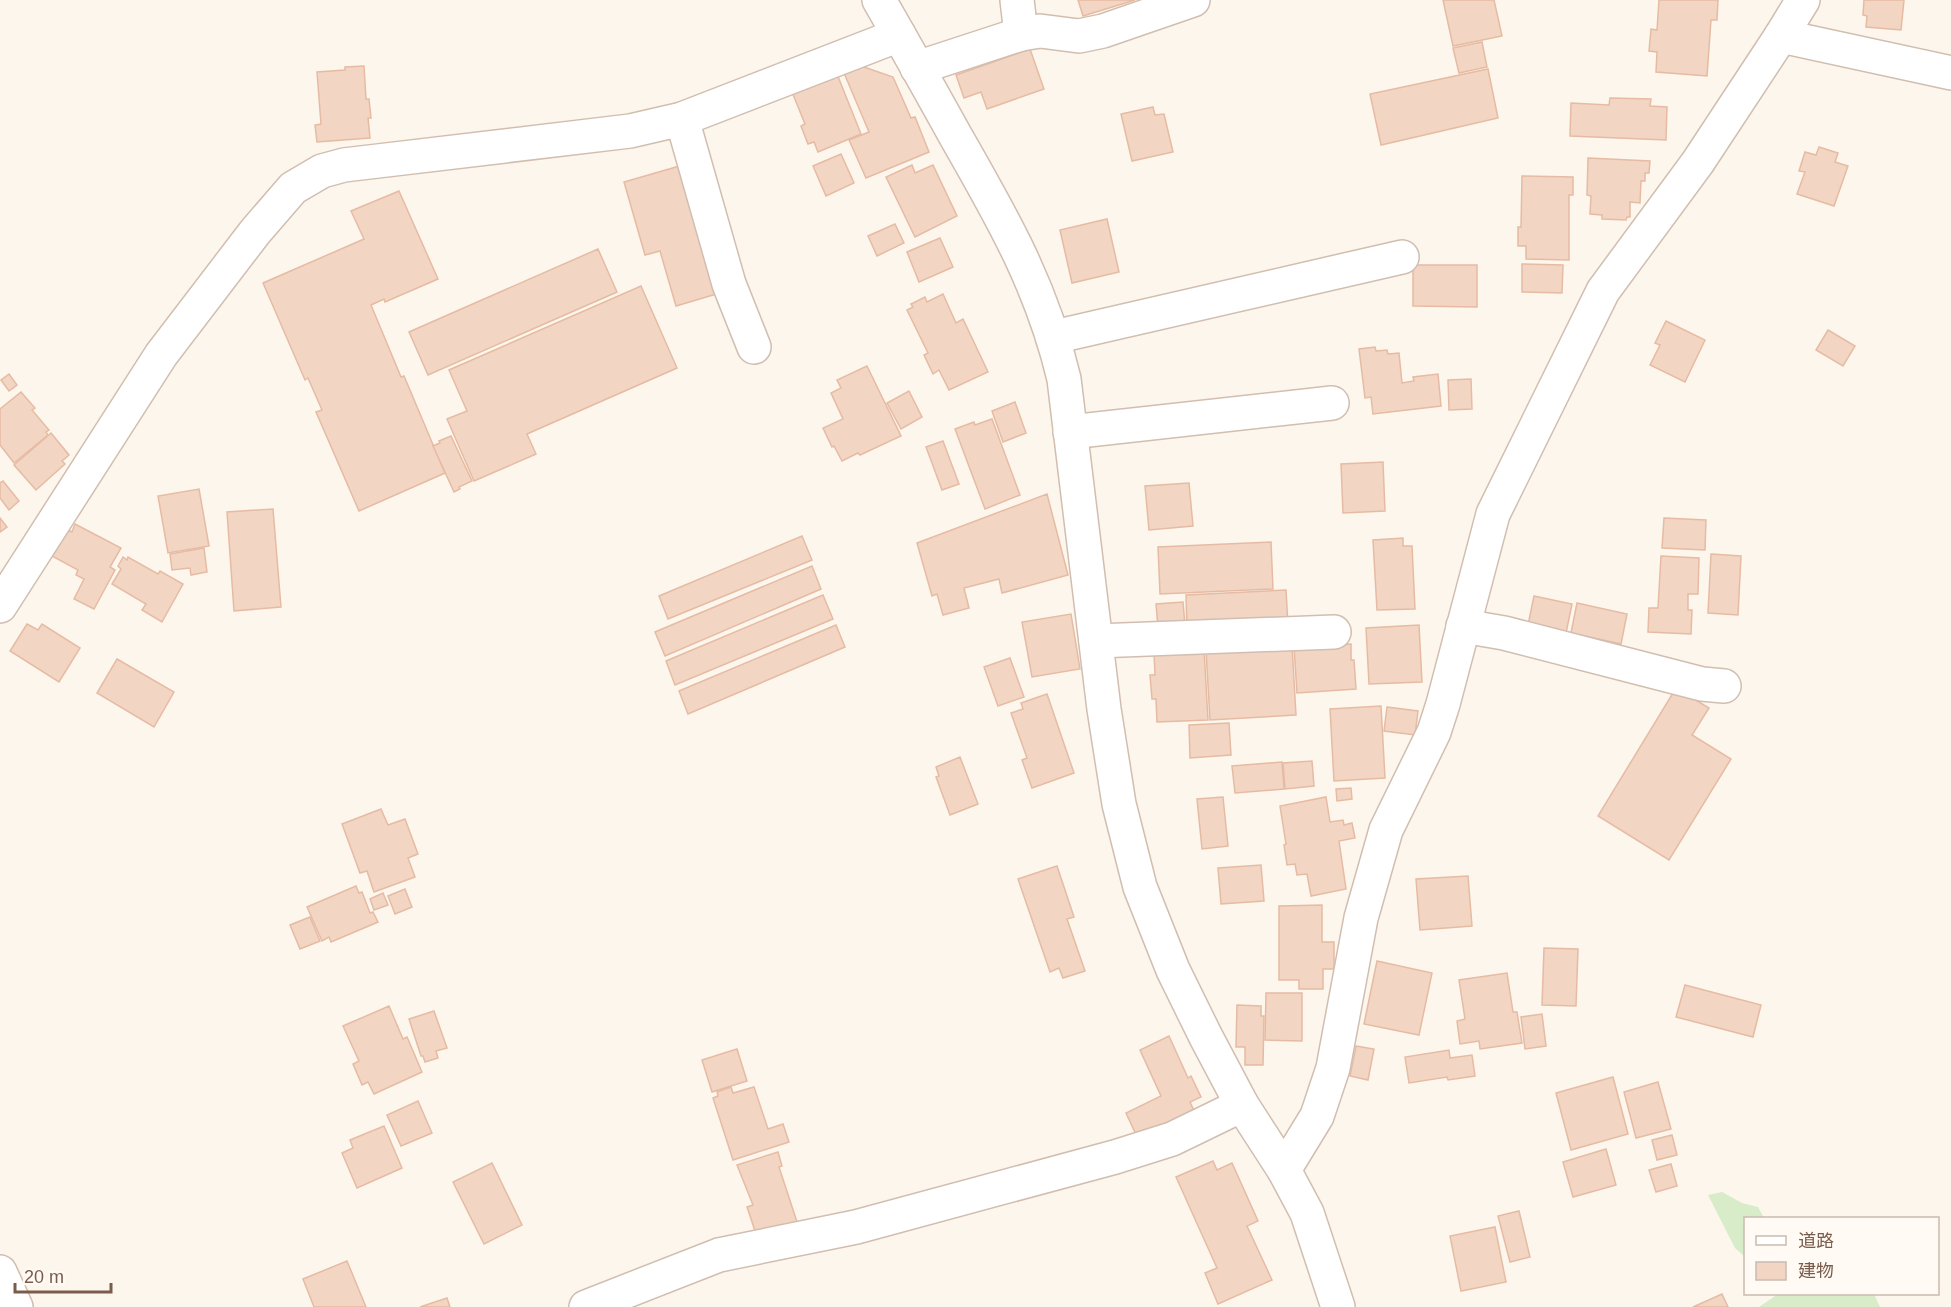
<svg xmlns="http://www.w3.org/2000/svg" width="1951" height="1307" font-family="Helvetica,'Noto Sans JP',sans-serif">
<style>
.green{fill:#d8ecc9}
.building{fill:#f3d5c3;stroke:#e6bba3;stroke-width:1.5}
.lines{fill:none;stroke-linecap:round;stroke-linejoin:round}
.minor-casing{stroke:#d1beb0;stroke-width:36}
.minor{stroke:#fff;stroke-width:33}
</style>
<rect width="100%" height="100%" fill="#fdf6ec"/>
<g class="green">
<polygon points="1722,1192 1742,1203 1758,1207 1764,1218 1746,1218 1745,1257 1735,1248 1708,1195"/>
<polygon points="1778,1294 1874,1294 1880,1307 1759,1307"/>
</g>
<g class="building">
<polygon points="1078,0 1135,0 1083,16"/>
<polygon points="1443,0 1494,0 1502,36 1453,46"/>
<polygon points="1659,0 1718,0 1717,20 1711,20 1707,76 1656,72 1657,52 1649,51 1651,29 1657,30"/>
<polygon points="1864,0 1904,0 1901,30 1866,27 1867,16 1863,15"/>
<polygon points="1482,42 1487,67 1459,73 1453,48"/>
<polygon points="1030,49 1044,89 987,109 981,92 964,98 956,75"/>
<polygon points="364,66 366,99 369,99 371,118 368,118 370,138 317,142 315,125 321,124 317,72 345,70 345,67"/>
<polygon points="861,66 893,77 911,118 915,117 929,152 866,178 849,140 869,132 844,73"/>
<polygon points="1488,69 1498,118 1381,145 1370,94"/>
<polygon points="837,74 861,134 818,152 814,142 808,144 801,126 805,124 792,92"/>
<polygon points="1610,98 1651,99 1650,106 1667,107 1666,140 1570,136 1571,103 1609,105"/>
<polygon points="1153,107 1155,115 1164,114 1173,152 1132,161 1121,114"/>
<polygon points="1819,147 1838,153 1835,162 1848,166 1834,206 1797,194 1805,172 1799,171 1805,152 1816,155"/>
<polygon points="841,154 854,183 826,196 813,166"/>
<polygon points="1588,158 1650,161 1649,173 1645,173 1645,181 1641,181 1640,203 1630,202 1630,217 1627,217 1626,220 1602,219 1602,215 1590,214 1591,196 1587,195"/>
<polygon points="683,165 720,293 676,306 660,251 645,255 624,182"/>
<polygon points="912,165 915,173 933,165 957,216 915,237 886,177"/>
<polygon points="1522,176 1573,177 1573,195 1569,195 1569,260 1526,259 1526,246 1518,246 1518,227 1521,227"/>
<polygon points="399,191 438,279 385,302 384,299 371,305 401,377 404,376 445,473 359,511 316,412 322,410 308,378 305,380 263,283 364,239 351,211"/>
<polygon points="1107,219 1119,272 1072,283 1060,230"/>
<polygon points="895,224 904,243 877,256 868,236"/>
<polygon points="940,238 953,267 919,282 907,252"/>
<polygon points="598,249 617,292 428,375 409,332"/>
<polygon points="1522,264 1563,265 1562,293 1522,292"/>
<polygon points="1413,265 1477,265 1477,307 1413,306"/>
<polygon points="641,286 677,368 527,434 536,454 474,481 447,419 467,411 449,370"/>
<polygon points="943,294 956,323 963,319 988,372 949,390 939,370 933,374 924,355 928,353 907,310 913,307 911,304 925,297 927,302"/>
<polygon points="1666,321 1705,340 1685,382 1650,365 1660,345 1655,343"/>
<polygon points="1828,330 1855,346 1843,366 1816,350"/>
<polygon points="1375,347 1376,351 1387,350 1388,354 1399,353 1402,383 1414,381 1413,377 1438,374 1441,406 1373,414 1371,397 1365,398 1359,349"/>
<polygon points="867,366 901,436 860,455 858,453 842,461 834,446 832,447 823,428 843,419 831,393 841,388 837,380"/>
<polygon points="9,374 17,385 9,391 1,380"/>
<polygon points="1471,379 1472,409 1449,410 1448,380"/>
<polygon points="909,391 922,417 901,429 887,403"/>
<polygon points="21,392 35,408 32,410 49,430 46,432 48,435 14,463 0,445 0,409"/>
<polygon points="1015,402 1026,433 1003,442 992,411"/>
<polygon points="992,419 1020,495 985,509 955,429 974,422 975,425"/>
<polygon points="51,433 69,455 62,461 65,464 36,490 14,465"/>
<polygon points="451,436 472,481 459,487 460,489 454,492 433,446 440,443 439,441"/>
<polygon points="943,441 959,484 942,490 926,447"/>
<polygon points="1383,462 1385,511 1343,513 1341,464"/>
<polygon points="3,481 19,501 9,510 0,498 0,483"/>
<polygon points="1189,483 1193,526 1149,530 1145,486"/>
<polygon points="199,489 209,546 168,553 158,496"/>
<polygon points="1047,494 1068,575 1002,593 999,579 964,588 969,608 943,615 937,594 932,596 917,543"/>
<polygon points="273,509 281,607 234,611 227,512"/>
<polygon points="0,518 7,527 0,532"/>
<polygon points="1664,518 1706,520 1705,550 1662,548"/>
<polygon points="75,524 121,548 110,567 115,570 94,609 74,599 84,579 76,575 78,570 52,556 66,529 72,532"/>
<polygon points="802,536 812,560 668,619 659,596"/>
<polygon points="1403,538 1403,546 1412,546 1415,609 1377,610 1373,540"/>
<polygon points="1271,542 1273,589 1160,594 1158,547"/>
<polygon points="204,548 207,572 191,575 190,568 172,570 170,554"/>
<polygon points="1711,554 1741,556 1738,615 1708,613"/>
<polygon points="1661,556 1699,558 1698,594 1688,594 1688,610 1692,610 1691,634 1648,632 1649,608 1658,608"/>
<polygon points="123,557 127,560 128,557 158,574 160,571 183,584 162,622 142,610 146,604 112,584 121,569 118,566"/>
<polygon points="812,566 821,589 665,656 655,632"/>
<polygon points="1286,590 1288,625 1187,629 1186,595"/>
<polygon points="823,595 833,619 675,685 666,661"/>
<polygon points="1534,596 1572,604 1566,633 1528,625"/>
<polygon points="1183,602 1185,625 1158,627 1156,604"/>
<polygon points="1577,603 1627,614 1621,644 1571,633"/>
<polygon points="1071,614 1080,669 1032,677 1022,622"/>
<polygon points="27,624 38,630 42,624 80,648 59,682 10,651"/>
<polygon points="836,625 845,647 688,714 679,691"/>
<polygon points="1419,625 1422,682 1369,684 1366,628"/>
<polygon points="1351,644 1351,660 1354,660 1356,689 1297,693 1294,647"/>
<polygon points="1292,645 1296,715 1210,720 1206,650"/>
<polygon points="1204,649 1208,720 1157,722 1156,699 1152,699 1150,675 1155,675 1154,652"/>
<polygon points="1010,658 1024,697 998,706 984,667"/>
<polygon points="117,659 174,692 154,727 97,693"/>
<polygon points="1676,688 1709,708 1692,735 1731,759 1669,860 1598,816"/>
<polygon points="1047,694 1074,773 1032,788 1022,760 1027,758 1011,713 1023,709 1021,703"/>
<polygon points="1381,706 1385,778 1334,781 1330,709"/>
<polygon points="1387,707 1418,711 1415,735 1384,731"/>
<polygon points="1229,723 1231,755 1190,758 1189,725"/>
<polygon points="960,757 978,804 950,815 936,777 939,776 936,767"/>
<polygon points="1312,761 1314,786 1285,789 1283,763"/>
<polygon points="1282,762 1284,789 1235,793 1232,766"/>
<polygon points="1351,788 1352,799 1337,801 1336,789"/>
<polygon points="1223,797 1228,846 1202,849 1197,799"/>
<polygon points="1326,797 1330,822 1343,820 1344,825 1352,823 1355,838 1339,841 1346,889 1311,896 1307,874 1297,875 1295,864 1287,865 1284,845 1286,844 1280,806"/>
<polygon points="381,809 388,825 405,819 418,854 408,858 415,877 374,892 367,871 360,873 342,824"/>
<polygon points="1261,865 1264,901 1221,904 1218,868"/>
<polygon points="1057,866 1074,917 1067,919 1085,971 1063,978 1059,968 1050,972 1018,879"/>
<polygon points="1468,876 1472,926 1420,930 1416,879"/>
<polygon points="356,886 359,893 362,892 370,913 373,912 378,922 331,942 329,937 322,941 307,907"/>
<polygon points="405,889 412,907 395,914 388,896"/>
<polygon points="383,893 388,905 374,910 370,899"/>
<polygon points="1322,905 1322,942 1334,942 1334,969 1323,969 1323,989 1299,989 1299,980 1279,980 1279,906"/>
<polygon points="310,917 320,941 300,949 290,925"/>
<polygon points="1544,948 1578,949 1576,1006 1542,1005"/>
<polygon points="1377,961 1432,973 1419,1035 1364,1024"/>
<polygon points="1507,973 1513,1012 1517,1012 1522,1043 1480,1049 1479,1041 1460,1044 1457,1021 1465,1019 1459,980"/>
<polygon points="1685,985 1761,1005 1753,1037 1676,1017"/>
<polygon points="1266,993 1302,993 1302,1041 1265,1040"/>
<polygon points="1237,1005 1261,1006 1261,1016 1264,1016 1263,1065 1245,1065 1245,1047 1236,1047"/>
<polygon points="389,1006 403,1039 407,1037 422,1072 374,1094 368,1082 362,1085 353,1064 359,1061 343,1026"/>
<polygon points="434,1011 447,1048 436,1051 438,1058 425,1062 423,1056 421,1056 409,1019"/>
<polygon points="1542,1014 1546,1046 1525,1049 1521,1017"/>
<polygon points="1169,1036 1188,1078 1191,1076 1201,1097 1190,1102 1196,1115 1139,1141 1126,1113 1161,1096 1140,1050"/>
<polygon points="1356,1046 1374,1049 1368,1080 1350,1076"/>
<polygon points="737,1049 747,1081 712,1092 702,1060"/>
<polygon points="1449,1050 1450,1058 1472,1055 1475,1076 1448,1080 1447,1077 1409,1083 1405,1057"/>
<polygon points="1613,1077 1628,1134 1571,1150 1556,1093"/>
<polygon points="1658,1082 1671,1129 1636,1138 1624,1092"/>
<polygon points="731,1087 733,1093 754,1087 768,1129 783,1124 789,1142 733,1160 713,1098 718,1096 717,1092"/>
<polygon points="418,1101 432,1133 401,1146 387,1115"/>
<polygon points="384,1126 402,1168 357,1188 342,1153 353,1148 350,1140"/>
<polygon points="1672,1135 1677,1155 1657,1160 1652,1140"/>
<polygon points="1606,1149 1616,1185 1573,1197 1563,1162"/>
<polygon points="778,1152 782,1166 779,1167 798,1225 756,1234 747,1207 753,1205 737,1165"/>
<polygon points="1213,1161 1217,1170 1232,1163 1258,1221 1247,1226 1272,1280 1218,1304 1205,1273 1217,1268 1176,1177"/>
<polygon points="492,1163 522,1225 484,1244 453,1182"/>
<polygon points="1671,1164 1677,1186 1656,1192 1649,1170"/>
<polygon points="1519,1211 1530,1257 1510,1262 1498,1216"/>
<polygon points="1495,1227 1506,1282 1461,1291 1450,1236"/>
<polygon points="347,1261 366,1307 314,1307 303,1279"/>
<polygon points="1722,1294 1728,1307 1693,1307"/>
<polygon points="447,1298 450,1307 420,1307"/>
</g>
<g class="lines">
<g class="minor-casing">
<g id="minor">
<path d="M879 0C905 45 930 90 955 135 1002 217 1042 286 1064 379L1104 709 1119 804 1140 887 1173 970 1206 1037 1242 1105 1284 1170 1307 1213 1338 1307"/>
<polyline points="1017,0 1021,34"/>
<polyline points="1781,36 1951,73"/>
<polyline points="917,68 1021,34 1040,31 1079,36 1103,31 1193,0"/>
<polyline points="682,119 729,284 754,347"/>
<polyline points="1054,337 1402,257"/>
<polyline points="1070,432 1332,403"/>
<polyline points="0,606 161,355 255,232 293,188 322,171 344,165 630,131 682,119 899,35"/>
<polyline points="1463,626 1504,633 1702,684 1724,686"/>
<polyline points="1096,641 1334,632"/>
<polyline points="1284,1170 1317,1116 1333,1068 1361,918 1386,830 1434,732 1443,704 1493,514 1603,291 1698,162 1781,36 1803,0"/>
<polyline points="0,1272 16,1307"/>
<polyline points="586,1307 719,1255 856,1227 1115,1157 1172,1139 1242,1105"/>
</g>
</g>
<use href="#minor" class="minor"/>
</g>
<rect x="1744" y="1217" width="195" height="78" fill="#fffaf3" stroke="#cabbb1" stroke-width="1.5"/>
<rect x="1756" y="1236" width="30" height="9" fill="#ffffff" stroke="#cabbb1" stroke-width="1.5"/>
<text x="1798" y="1247" font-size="18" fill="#7a5c4d">道路</text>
<rect x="1756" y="1262" width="30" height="18" fill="#f3d5c3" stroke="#cabbb1" stroke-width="1.5"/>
<text x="1798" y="1277" font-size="18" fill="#7a5c4d">建物</text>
<path d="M15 1283v9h96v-9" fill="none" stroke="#7a5c4d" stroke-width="3"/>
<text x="24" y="1283" font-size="18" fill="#7a5c4d" stroke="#fffaf3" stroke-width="4.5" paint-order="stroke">20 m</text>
</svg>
